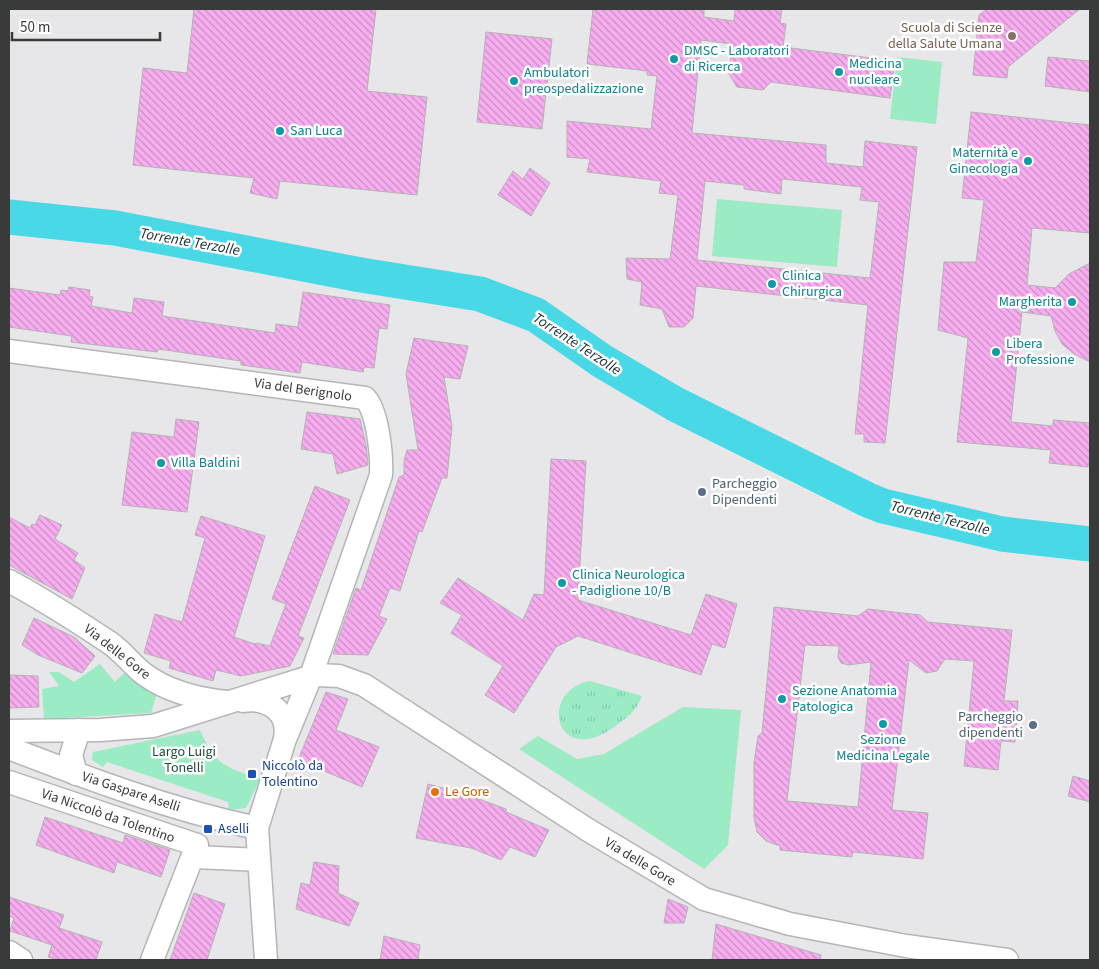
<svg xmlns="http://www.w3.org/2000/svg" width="1099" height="969" font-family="'Source Sans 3',sans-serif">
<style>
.grass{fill:url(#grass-tufts)}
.green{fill:#9bebc4}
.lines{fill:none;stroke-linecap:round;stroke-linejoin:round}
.river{stroke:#49d8e5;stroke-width:35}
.building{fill:url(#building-back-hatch);stroke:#b4b3b4;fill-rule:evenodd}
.street-casing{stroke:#b4b5b6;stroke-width:25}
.street{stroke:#fff;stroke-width:22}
.education-dot{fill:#8d6e63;stroke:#fff;stroke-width:2}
.culture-dot{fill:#0f9aa8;stroke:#fff;stroke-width:2}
.service-dot{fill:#5c6f8a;stroke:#fff;stroke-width:2}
.transit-dot{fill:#1a4fb4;stroke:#fff;stroke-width:2}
.food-dot{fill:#e8710a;stroke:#fff;stroke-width:2}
.labels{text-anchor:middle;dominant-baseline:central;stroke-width:5;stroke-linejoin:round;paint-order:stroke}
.education-label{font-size:14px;fill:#785e54;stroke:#fff;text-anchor:end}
.culture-label{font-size:14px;fill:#0d838f;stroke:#fff;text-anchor:start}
.street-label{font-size:14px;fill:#393a3a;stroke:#fff}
.service-label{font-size:14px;fill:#4e5e75;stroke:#fff;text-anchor:start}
.park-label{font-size:14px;fill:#1f4c38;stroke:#fff}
.transit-label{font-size:14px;fill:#164399;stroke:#fff;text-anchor:start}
.food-label{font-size:14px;fill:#c56008;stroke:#fff;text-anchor:start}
.water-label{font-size:15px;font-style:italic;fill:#183032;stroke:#fff}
</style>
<defs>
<pattern id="grass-tufts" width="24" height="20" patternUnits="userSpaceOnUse" patternTransform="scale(1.25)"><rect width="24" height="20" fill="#9bebc4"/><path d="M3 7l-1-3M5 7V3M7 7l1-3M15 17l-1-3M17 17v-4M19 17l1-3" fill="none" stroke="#86caa9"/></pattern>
<pattern id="building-back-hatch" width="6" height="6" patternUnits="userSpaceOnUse" patternTransform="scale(1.25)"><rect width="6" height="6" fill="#f7adef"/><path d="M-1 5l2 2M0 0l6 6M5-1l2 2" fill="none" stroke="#c98ec3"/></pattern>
</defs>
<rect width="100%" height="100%" fill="#e7e7e9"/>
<path class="grass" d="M590 681 642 696C637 711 626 718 614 727 556 769 537 691 590 681Z"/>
<g class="green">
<polygon points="897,57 942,62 936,124 890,119"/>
<polygon points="717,199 842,210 837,267 712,256"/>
<polygon points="100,664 115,682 127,670 156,696 151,713 44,719 42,689 59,686 49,672 59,672 74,682"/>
<polygon points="683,707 741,710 728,845 704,869 519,749 538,736 577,759 604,754"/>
<path d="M200 730C216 767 225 766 260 779L246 808 229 810 228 802 107 762 103 767 92 760 93 752Z"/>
</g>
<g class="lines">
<polyline class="river" points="9,217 115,228 361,275 480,294 536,315 602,361 675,404 868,500 883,506 1002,534 1090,544"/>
</g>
<g class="building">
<polygon points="194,9 376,9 367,91 427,97 417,195 280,181 277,199 250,193 254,178 133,165 143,68 187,73"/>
<path d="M593 9H704V17L734 21 735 9H782L780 23 786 24 783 47 895 61 890 98 771 82 763 90 737 87 729 74 732 44 701 40 692 133 826 145V163L863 167 865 141 917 147 885 443 864 442V434H855L868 305 696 286 693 318 684 327H669L662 309 640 305 642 282 627 279 626 258 670 259 678 195 659 193 661 181 587 172 590 159 567 157V121L651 129 657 76 647 75V71L587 64ZM782 179 862 187 860 200 879 202 870 278 697 260 705 181 744 185V189L781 194Z"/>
<polygon points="987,9 1080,9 1008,67 1007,78 973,75 979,15"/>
<polygon points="486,32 552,39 542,129 477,122"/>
<polygon points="1048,57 1090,61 1090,92 1045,86"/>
<polygon points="971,112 1090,125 1090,233 1032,228 1027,285 1055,288 1069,274 1090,263 1090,362 1074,354 1062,344 1055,331 1051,316 1022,312 1011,422 1053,426 1053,420 1090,423 1090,457 1088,467 1049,463 1051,450 957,442 968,338 938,330 944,262 976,262 984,200 962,198"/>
<polygon points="530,168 550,183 531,216 498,195 513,171 523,179"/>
<polygon points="69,287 90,290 89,296 93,297 91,306 132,313 134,298 164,302 162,316 275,333 276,324 298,327 303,292 390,305 387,329 379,328 374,368 364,367 363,372 302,362 300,373 241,365 241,361 158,349 157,352 71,342 72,336 9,327 9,288 60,295 61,290 68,291"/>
<polygon points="414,338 468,346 460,379 444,377 452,427 447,478 442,478 422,532 419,531 400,591 390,588 379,616 387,619 368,655 333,654 356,588 361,590 399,477 404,475 404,461 407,450 418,450 406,374"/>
<polygon points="307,412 360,419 366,445 368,465 337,474 333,454 301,449"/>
<polygon points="176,419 199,422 187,512 122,505 132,432 174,437"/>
<polygon points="551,459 586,461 578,600 691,635 706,594 737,604 725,648 712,644 701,675 578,636 556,647 514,713 485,695 503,666 451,633 462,615 440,603 458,578 523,620 534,594 544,595"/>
<polygon points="315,486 350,500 298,636 304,638 290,666 241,676 216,670 213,681 169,668 171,661 144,653 155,614 182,622 205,538 195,535 201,516 265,536 234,637 255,644 256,643 270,646 286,604 272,599"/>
<polygon points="40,515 62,525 55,539 78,553 74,560 85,568 72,599 9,565 9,517 30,528 32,524 35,525"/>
<path d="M774 607 858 616 868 609 920 615 928 622 1012 630 1004 701H1018L1015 742 1001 741 998 770 964 766 974 661 945 659 937 671 926 673 909 660 892 810 928 813 923 859 853 852 852 857 780 850V846L766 841 757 832 754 817V763L758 736 762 733ZM805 645 839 646 838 657 841 663 848 665 871 662 858 807 787 801Z"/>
<polygon points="34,618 74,637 95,656 82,673 38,655 22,645"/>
<polygon points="9,675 38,676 39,707 9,708"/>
<polygon points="326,692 348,699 336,730 379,747 362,787 298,760"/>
<polygon points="1073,776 1090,781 1090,802 1068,796"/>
<polygon points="428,784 468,795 506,809 506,812 549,830 535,857 510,847 501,860 471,848 416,838"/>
<polygon points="45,817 123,843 125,835 170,850 161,877 117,862 114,873 36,845"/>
<polygon points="314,862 339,866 338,893 359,903 349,926 296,909 301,883 310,885"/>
<polygon points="194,893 225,904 207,960 170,960"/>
<polygon points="9,897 64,915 59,928 102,942 96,960 59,960 48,957 52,945 10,931 14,918 9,916"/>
<polygon points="668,899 688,907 684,923 664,923"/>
<polygon points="716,924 821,955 820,960 712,960"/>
<polygon points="384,936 420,945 418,960 380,960"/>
</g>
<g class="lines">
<g class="street-casing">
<g id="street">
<path d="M9 351 365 398C378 412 382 456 381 475L311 676 285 739 257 828 266 960"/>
<path d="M9 581C44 600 77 621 110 643 123 652 132 665 144 674 168 692 198 699 227 702"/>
<path d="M243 701C268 697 290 712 285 738"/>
<polyline points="9,731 100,730 153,726 316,675 339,676 364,685 588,830 704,899 790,924 906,946 1007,960"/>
<path d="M9 748C89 779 172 810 257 828"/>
<polyline points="76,774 71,755 79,730"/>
<polyline points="9,782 197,845 152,960"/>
<polyline points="194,857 259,860"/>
<polyline points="9,952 21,960"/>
</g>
</g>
<use href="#street" class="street"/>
</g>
<circle class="education-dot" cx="1012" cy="36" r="5"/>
<g class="culture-dot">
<circle cx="674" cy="59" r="5"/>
<circle cx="839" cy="72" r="5"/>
<circle cx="514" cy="81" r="5"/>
<circle cx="280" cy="131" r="5"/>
<circle cx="1028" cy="161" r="5"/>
<circle cx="772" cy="284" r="5"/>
<circle cx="1072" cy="302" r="5"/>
<circle cx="996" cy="352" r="5"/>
<circle cx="161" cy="463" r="5"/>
<circle cx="562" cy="583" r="5"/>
<circle cx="782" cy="699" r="5"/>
<circle cx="883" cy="724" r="5"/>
</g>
<g class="service-dot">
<circle cx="702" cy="492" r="5"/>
<circle cx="1033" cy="725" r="5"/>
</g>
<g class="transit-dot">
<rect x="247" y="769" width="10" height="10" rx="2.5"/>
<rect x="203" y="824" width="10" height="10" rx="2.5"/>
</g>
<circle class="food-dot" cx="435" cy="792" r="5"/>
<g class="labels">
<g class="education-label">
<text x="1002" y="28">Scuola di Scienze<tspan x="1002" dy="16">della Salute Umana</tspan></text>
</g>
<g class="culture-label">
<text x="684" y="51">DMSC - Laboratori<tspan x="684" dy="16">di Ricerca</tspan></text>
<text x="849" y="64">Medicina<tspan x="849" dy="16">nucleare</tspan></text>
<text x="524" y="73">Ambulatori<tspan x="524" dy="16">preospedalizzazione</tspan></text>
<text x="290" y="131">San Luca</text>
<text x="1018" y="153" text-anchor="end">Maternità e<tspan x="1018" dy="16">Ginecologia</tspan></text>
<text x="782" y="276">Clinica<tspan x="782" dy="16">Chirurgica</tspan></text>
<text x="1062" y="302" text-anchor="end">Margherita</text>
<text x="1006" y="344">Libera<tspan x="1006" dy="16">Professione</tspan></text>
<text x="171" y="463">Villa Baldini</text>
<text x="572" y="575">Clinica Neurologica<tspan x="572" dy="16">- Padiglione 10/B</tspan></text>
<text x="792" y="691">Sezione Anatomia<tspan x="792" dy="16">Patologica</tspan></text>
<text x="883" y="740" text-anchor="middle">Sezione<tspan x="883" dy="16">Medicina Legale</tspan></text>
</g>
<g class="street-label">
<text transform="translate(303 390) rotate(8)">Via del Berignolo</text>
<text transform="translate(117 652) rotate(38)">Via delle Gore</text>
<text transform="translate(131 792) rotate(18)">Via Gaspare Aselli</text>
<text transform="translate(108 816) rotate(19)">Via Niccolò da Tolentino</text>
<text transform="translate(640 862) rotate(31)">Via delle Gore</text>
</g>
<g class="service-label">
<text x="712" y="484">Parcheggio<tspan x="712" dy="16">Dipendenti</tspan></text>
<text x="1023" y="717" text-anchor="end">Parcheggio<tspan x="1023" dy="16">dipendenti</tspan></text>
</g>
<g class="park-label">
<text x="184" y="752">Largo Luigi<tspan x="184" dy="16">Tonelli</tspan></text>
</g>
<g class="transit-label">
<text x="262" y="766">Niccolò da<tspan x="262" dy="16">Tolentino</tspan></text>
<text x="218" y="829">Aselli</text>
</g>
<g class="food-label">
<text x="445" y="792">Le Gore</text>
</g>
<g class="water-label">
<text transform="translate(190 242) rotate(10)">Torrente Terzolle</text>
<text transform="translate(577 344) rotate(33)">Torrente Terzolle</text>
<text transform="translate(940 518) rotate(14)">Torrente Terzolle</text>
</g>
</g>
<rect width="1099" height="969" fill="none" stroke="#393a3a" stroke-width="20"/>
<path d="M12 32v8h148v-8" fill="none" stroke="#393a3a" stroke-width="2.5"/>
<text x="20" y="32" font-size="15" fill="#393a3a" stroke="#ffffff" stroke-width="4" paint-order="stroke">50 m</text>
</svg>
